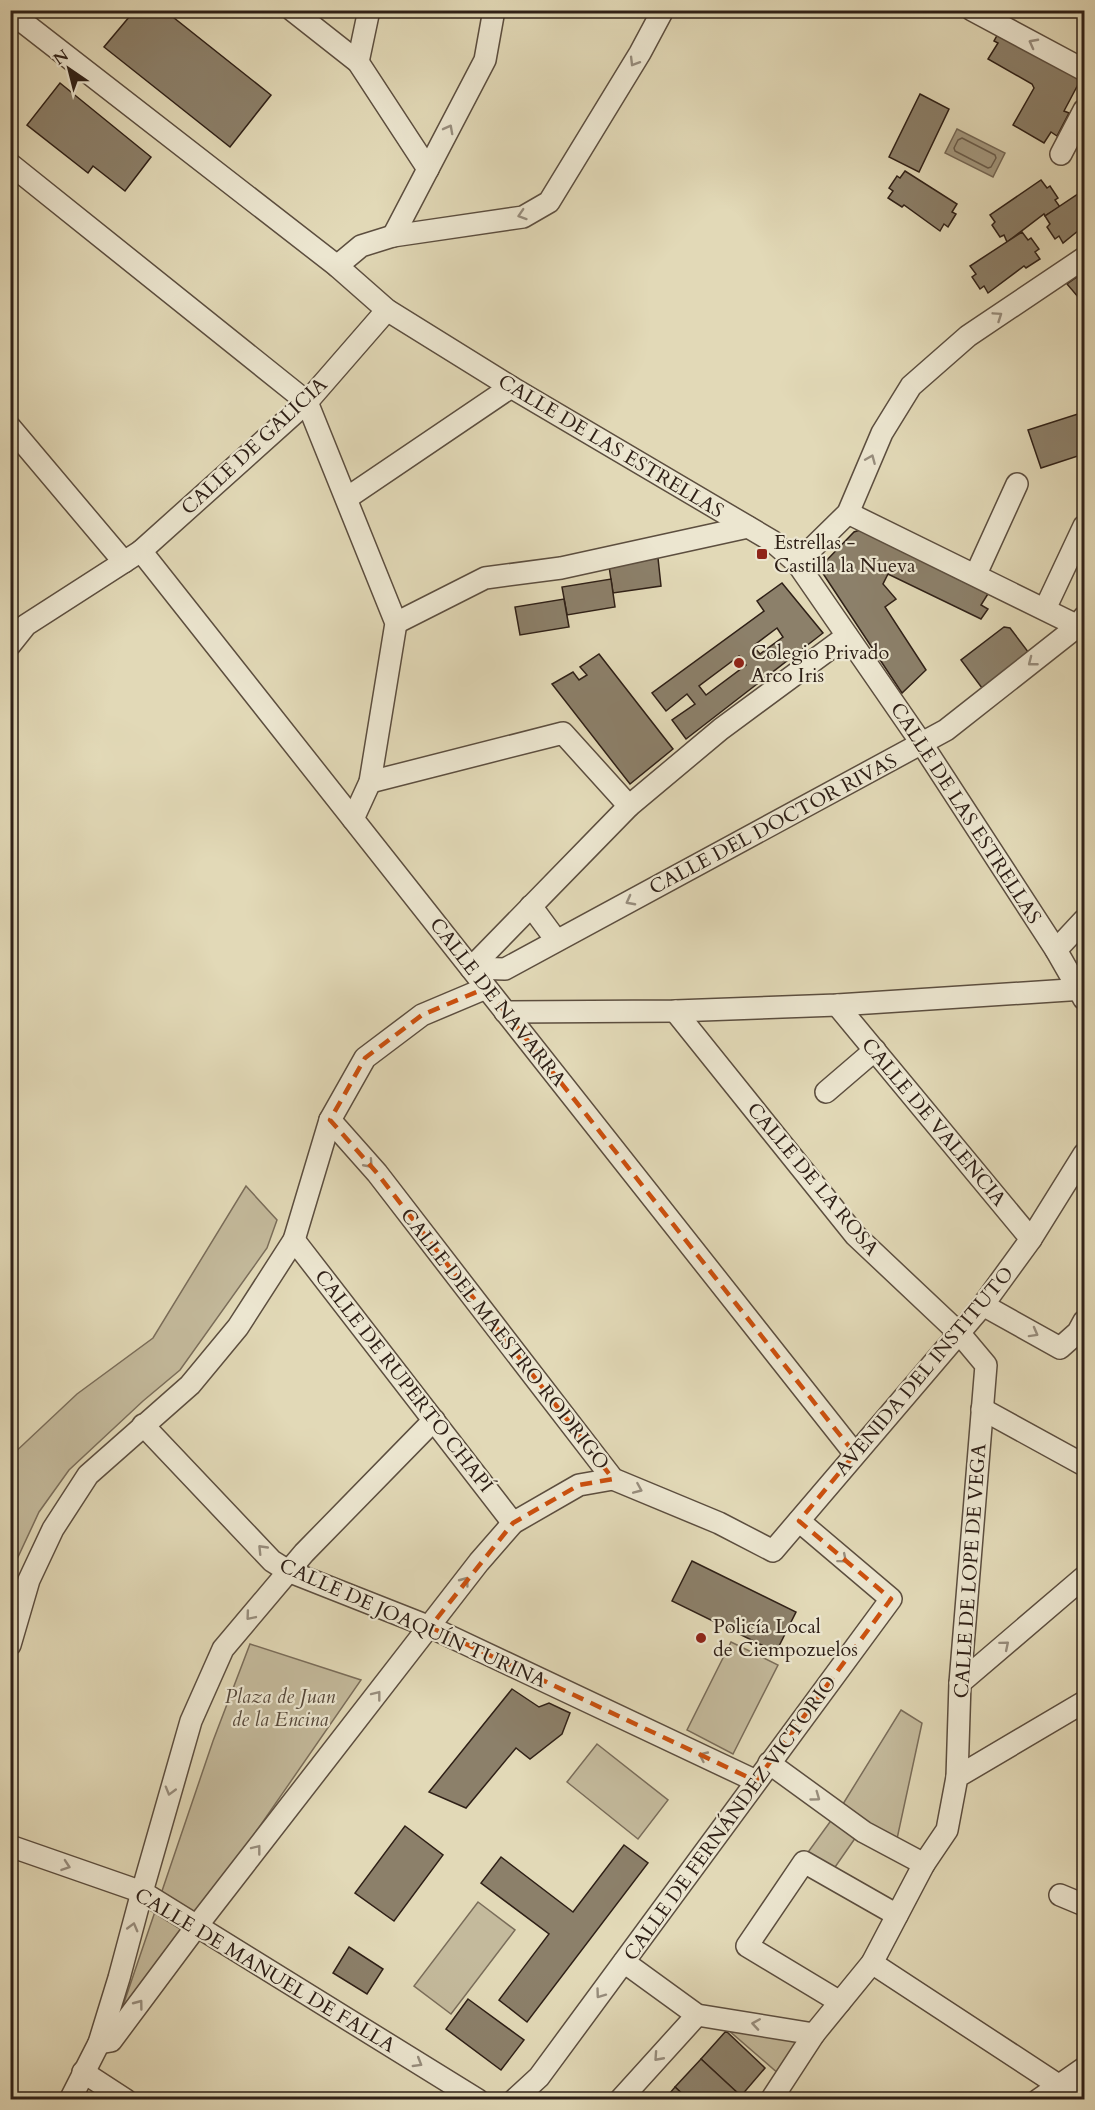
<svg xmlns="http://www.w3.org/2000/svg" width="1095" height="2110" font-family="Cardo,serif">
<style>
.green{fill:#c4ba9c;stroke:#7a6d5a;stroke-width:1.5}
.water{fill:#a59a81;stroke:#766957;stroke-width:1.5}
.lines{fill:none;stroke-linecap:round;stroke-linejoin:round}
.shore{stroke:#6a5d4c;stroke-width:1.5}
.building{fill:#8c806a;stroke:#2f2017;stroke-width:1.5;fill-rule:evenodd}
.minor-casing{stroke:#5c4e3f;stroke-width:24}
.minor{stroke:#ece6d0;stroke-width:21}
.oneway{stroke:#978d7d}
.marked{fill:none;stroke:#cc500e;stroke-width:4.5;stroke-dasharray:12 8;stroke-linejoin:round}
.poi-dot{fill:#8f2418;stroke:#ece6d0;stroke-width:2}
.labels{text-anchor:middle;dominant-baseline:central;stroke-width:4.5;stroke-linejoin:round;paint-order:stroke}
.street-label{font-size:20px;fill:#2f2017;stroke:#ece6d0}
.poi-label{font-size:20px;fill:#2f2017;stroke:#ece6d0;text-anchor:start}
.park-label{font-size:20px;font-style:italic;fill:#544638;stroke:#ece6d0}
</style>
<rect width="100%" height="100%" fill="#e2d9b7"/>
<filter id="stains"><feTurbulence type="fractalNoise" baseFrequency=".00333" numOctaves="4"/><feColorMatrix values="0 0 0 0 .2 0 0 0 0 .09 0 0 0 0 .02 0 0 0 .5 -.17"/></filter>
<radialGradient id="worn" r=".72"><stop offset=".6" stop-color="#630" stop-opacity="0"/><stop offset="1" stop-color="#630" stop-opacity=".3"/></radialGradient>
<g class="green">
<polygon points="246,1186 277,1220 267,1248 180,1370 143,1401 69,1470 39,1512 11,1572 11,1456 77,1394 153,1338"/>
<polygon points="731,1642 778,1665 733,1754 687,1730"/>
<polygon points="250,1644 361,1680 111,2041 213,1741"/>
<polygon points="901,1710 922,1723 897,1839 865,1824 833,1870 806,1855 843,1804"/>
<polygon points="597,1744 668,1800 638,1839 567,1782"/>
<polygon points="478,1902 515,1930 451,2014 414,1986"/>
<polygon points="727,2029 800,2037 779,2074"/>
</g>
<polygon class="water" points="957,129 1005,153 993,177 945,153"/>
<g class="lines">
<polygon class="shore" points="962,138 995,155 996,158 991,167 988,168 955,151 954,148 958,140"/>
</g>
<g class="building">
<polygon points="135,10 164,10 271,95 230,147 104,47"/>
<polygon points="999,32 1082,77 1064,111 1069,113 1057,136 1051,132 1044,143 1013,125 1034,88 1032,84 988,59 998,43 994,41"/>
<polygon points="60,83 151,157 125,191 93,166 88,173 27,125"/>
<polygon points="920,94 949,109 919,172 889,157"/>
<polygon points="905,171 957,204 952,212 956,214 948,227 944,224 940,231 904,205 902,207 888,198 893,191 889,188 897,176 900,178"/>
<polygon points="1041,180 1047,188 1050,186 1058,198 1055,200 1060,207 1045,216 1044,214 1007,242 1004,235 1000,237 992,225 995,222 990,215"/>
<polygon points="1084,190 1084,226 1063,243 1059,236 1055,239 1047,227 1050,224 1045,216"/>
<polygon points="1022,232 1028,240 1031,238 1039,249 1035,252 1040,259 1026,268 1024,266 988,293 984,286 980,289 972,277 976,274 970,266"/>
<polygon points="1084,272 1084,304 1067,284"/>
<polygon points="1084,412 1084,454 1041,468 1028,430"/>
<polygon points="866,528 991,589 981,605 988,609 981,619 888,574 883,584 896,599 885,607 926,670 902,693 822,572 823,564 854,532"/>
<polygon points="658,558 661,586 613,593 609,566"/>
<polygon points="611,579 615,607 567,615 562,587"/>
<path d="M782 583 823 633 686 739 672 720 695 704 687 694 666 711 652 693 764 611 757 601ZM777 628 783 637 760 654 753 646ZM739 656 746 665 706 695 699 686Z"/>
<polygon points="564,599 569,627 520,635 515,607"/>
<polygon points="1004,627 1010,628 1029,653 982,688 961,660"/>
<polygon points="599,654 673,749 630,784 552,684 573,672 579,680 587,675 580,667"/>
<polygon points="692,1561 796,1612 776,1652 672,1601"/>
<polygon points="512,1689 539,1707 549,1703 570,1713 562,1734 530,1759 516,1748 466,1808 429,1792"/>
<polygon points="405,1826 443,1855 394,1921 355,1893"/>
<polygon points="624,1845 648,1863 527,2022 499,2000 549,1934 481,1883 501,1857 573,1912"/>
<polygon points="349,1947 383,1969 367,1994 333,1973"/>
<polygon points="468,1999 524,2040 501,2070 446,2029"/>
<polygon points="726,2031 765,2068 741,2096 701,2059"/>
<polygon points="701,2059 741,2096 738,2100 689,2100 675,2087"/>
<polygon points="675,2087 689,2100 664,2100"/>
</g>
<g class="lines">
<g class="minor-casing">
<g id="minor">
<polyline points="292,10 358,62 428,169"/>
<polyline points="972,10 1084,70"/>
<polyline points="10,12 337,266 387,310 511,387 772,541 797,563 922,744 1056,950 1084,999"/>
<polyline points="358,62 369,10"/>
<polyline points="1061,154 1084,110"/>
<polyline points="10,164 307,402 396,623 370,782 353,819"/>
<polyline points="393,236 485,60 494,10"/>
<polyline points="337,266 361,246 393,236 523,217 549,202 640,53 663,10"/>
<polyline points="10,427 124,562"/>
<polyline points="347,498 511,387"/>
<polyline points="848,513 1084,629"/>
<polyline points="141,551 855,1454"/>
<polyline points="797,563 848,513 882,433 911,386 968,336 1084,258"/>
<polyline points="976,574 1017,484"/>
<polyline points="1045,609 1084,526"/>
<polyline points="396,623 485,578 561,568 748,527"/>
<polyline points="10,645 26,625 141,551 307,402 387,310"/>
<polyline points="370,782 563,733 629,806"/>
<polyline points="531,906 556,940"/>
<polyline points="1056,950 1084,920"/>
<polyline points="471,968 505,969 946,730 1078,626 1084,617"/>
<polyline points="471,968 629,806 721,729 847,636"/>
<polyline points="837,1005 1031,1239"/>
<polyline points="675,1011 855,1235 960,1334 986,1365 960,1683 957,1777"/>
<polyline points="505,1012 675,1011 837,1005 1084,989"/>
<polyline points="826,1092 875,1050"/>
<polyline points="330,1120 377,1173 613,1479 719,1523 773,1551 983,1305 1031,1239 1084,1154"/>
<polyline points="294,1240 513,1523"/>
<polyline points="983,1305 1060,1348 1078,1332 1084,1321"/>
<polyline points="982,1409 1084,1465"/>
<polyline points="143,1425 272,1561 288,1571 430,1627 756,1781"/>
<polyline points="10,1645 29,1580 53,1529 88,1475 190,1385 238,1327 294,1240 330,1120 365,1058 422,1015 486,988"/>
<polyline points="960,1683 1084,1577"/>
<polyline points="769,1763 864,1832 924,1864"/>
<polyline points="10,1846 142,1892 478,2100"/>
<polyline points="1060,1895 1084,1905"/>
<polyline points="624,1962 697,2015 814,2034"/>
<polyline points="872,1963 1081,2100"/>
<polyline points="840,2002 747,1946 804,1862 897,1915"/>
<polyline points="99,2043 111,2041 196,1927 479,1562 513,1523 579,1485 613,1479"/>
<polyline points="83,2072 126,2100"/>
<polyline points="70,2100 99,2043 119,1978 142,1892 191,1721 223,1649 304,1553 434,1420"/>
<polyline points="514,2100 539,2077 891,1599 799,1521"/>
<polyline points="620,2100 697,2015"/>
<polyline points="771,2100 814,2034 872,1963 924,1864 947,1830 957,1777 1084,1702"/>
<polyline points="1038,2100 1084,2068"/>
</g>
</g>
<use href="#minor" class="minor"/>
</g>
<defs><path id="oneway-chevron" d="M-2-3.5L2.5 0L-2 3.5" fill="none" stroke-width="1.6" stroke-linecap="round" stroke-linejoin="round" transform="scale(1.5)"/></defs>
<g class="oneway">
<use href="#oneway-chevron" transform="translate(1033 43) rotate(-152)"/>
<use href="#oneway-chevron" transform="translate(634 62) rotate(121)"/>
<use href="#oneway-chevron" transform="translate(449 129) rotate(-62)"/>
<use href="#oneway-chevron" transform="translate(522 215) rotate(162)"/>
<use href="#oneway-chevron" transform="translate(998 316) rotate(-34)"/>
<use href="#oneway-chevron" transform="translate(871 459) rotate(-67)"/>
<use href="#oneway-chevron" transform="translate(1032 662) rotate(142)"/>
<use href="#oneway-chevron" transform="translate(630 901) rotate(152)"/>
<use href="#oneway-chevron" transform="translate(369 1164) rotate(48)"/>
<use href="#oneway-chevron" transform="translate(1034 1333) rotate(29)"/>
<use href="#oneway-chevron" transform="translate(638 1489) rotate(23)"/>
<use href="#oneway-chevron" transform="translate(262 1549) rotate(-134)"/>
<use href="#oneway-chevron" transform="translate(843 1559) rotate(40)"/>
<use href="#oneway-chevron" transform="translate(465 1581) rotate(-53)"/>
<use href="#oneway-chevron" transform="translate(250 1616) rotate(130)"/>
<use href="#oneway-chevron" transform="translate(1005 1645) rotate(-40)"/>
<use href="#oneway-chevron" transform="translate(377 1695) rotate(-52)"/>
<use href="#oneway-chevron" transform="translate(703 1756) rotate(-155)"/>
<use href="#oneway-chevron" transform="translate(170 1791) rotate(106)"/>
<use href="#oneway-chevron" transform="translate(816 1797) rotate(36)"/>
<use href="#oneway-chevron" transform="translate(257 1849) rotate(-52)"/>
<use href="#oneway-chevron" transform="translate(66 1866) rotate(19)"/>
<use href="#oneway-chevron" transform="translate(133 1927) rotate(-75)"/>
<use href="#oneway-chevron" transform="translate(600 1994) rotate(126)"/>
<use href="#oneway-chevron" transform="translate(139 2004) rotate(-53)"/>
<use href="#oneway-chevron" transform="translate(756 2024) rotate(-171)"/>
<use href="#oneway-chevron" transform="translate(658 2057) rotate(132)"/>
<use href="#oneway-chevron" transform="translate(418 2063) rotate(31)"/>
</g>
<path class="marked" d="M486 988 855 1454 799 1521 891 1599 756 1781 430 1627 513 1523 579 1485 613 1479 377 1173 330 1120 365 1058 422 1015Z"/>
<g class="poi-dot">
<rect x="756" y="548" width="12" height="12" rx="3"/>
<circle cx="739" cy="663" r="6"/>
<circle cx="701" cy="1638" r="6"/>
</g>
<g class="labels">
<g class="street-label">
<text transform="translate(254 446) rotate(-43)">CALLE DE GALICIA</text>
<text transform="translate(611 446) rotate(31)">CALLE DE LAS ESTRELLAS</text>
<text transform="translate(966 813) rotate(57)">CALLE DE LAS ESTRELLAS</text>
<text transform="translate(773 824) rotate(-28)">CALLE DEL DOCTOR RIVAS</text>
<text transform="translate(498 1002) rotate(52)">CALLE DE NAVARRA</text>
<text transform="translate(934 1122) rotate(50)">CALLE DE VALENCIA</text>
<text transform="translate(813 1179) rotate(50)">CALLE DE LA ROSA</text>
<text transform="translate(505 1339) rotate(52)">CALLE DEL MAESTRO RODRIGO</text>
<text transform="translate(924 1371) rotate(-50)">AVENIDA DEL INSTITUTO</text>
<text transform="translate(404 1381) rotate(52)">CALLE DE RUPERTO CHAPÍ</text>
<text transform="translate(970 1571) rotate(-86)">CALLE DE LOPE DE VEGA</text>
<text transform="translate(413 1623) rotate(24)">CALLE DE JOAQUÍN TURINA</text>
<text transform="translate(730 1818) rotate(-54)">CALLE DE FERNÁNDEZ VICTORIO</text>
<text transform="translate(265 1970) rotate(31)">CALLE DE MANUEL DE FALLA</text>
</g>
<g class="poi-label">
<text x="774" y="542">Estrellas -<tspan x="774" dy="23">Castilla la Nueva</tspan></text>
<text x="751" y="652">Colegio Privado<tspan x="751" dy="23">Arco Iris</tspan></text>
<text x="713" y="1626">Policía Local<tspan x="713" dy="23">de Ciempozuelos</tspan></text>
</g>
<g class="park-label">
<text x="280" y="1696">Plaza de Juan<tspan x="280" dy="23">de la Encina</tspan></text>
</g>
</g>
<rect width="1095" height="2110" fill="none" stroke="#e2d9b7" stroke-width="36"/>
<rect x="12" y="12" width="1071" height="2086" fill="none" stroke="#2f2017" stroke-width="3"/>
<rect x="18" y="18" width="1059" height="2074" fill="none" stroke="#2f2017" stroke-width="1.5"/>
<g transform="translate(69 69) rotate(325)" stroke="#ece6d0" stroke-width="4.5" paint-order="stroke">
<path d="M0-4.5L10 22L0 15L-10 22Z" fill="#2f2017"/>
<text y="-9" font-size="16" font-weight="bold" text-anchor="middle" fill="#2f2017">N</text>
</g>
<rect width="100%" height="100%" filter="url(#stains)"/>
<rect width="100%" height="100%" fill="url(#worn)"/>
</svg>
